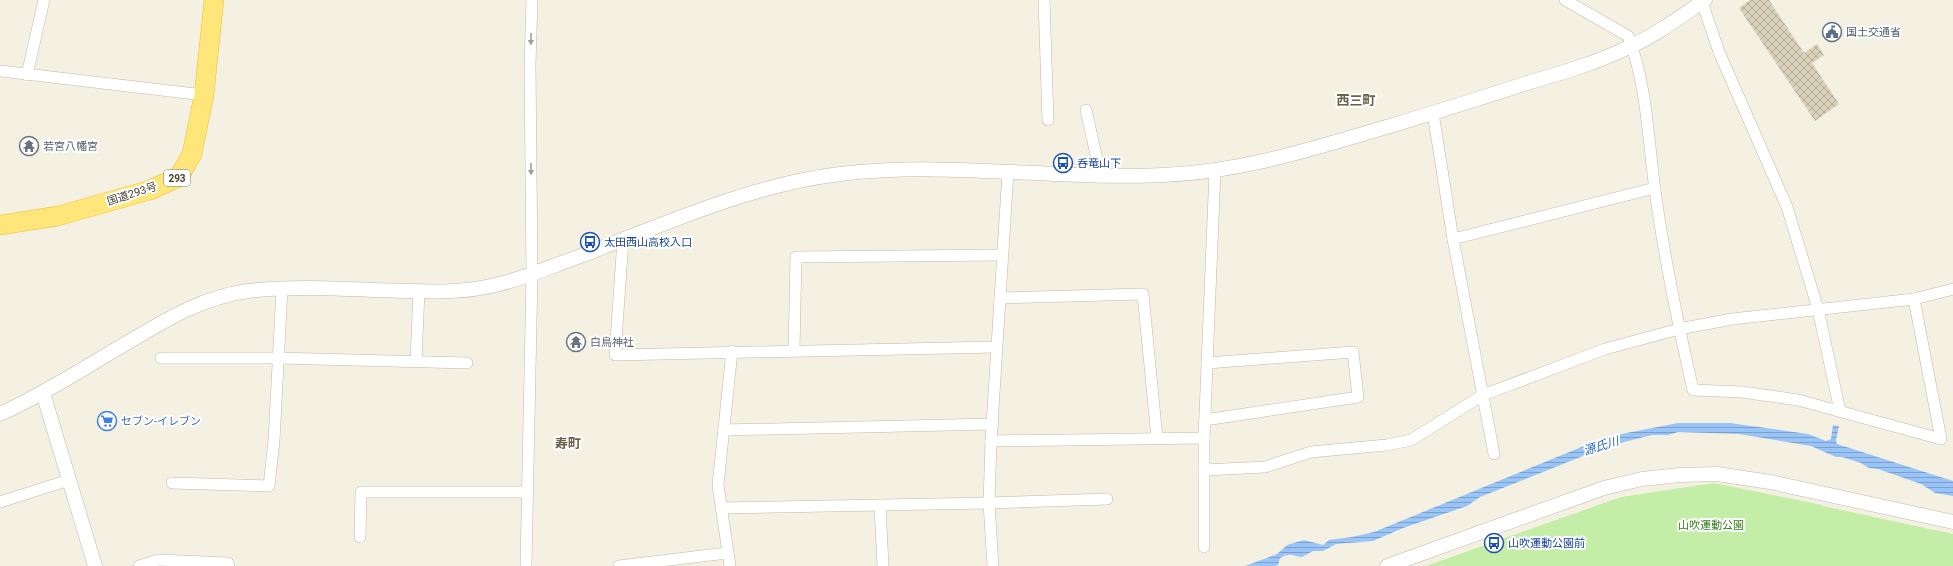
<svg xmlns="http://www.w3.org/2000/svg" width="1953" height="566" font-family="Roboto,'Noto Sans JP',sans-serif">
<style>
.park{fill:#c4eda7}
.water{fill:url(#water-rules)}
.building{fill:url(#building-cross-hatch)}
.lines{fill:none;stroke-linecap:round;stroke-linejoin:round}
.minor-casing{stroke:#c0baa5;stroke-width:12}
.tertiary-casing{stroke:#c0baa5;stroke-width:15}
.trunk-casing{stroke:#eebe23;stroke-width:20}
.minor{stroke:#fff;stroke-width:11}
.tertiary{stroke:#fff;stroke-width:14}
.trunk{stroke:#ffe67a;stroke-width:19}
.oneway{fill:#a2a099}
.labels{text-anchor:middle;dominant-baseline:central;stroke-width:4;stroke-linejoin:round;paint-order:stroke}
.shield{fill:#fff;stroke:#7e7a70;stroke-width:1}
.shield-label{font-size:10px;font-weight:bold;fill:#464133}
.service-label{font-size:11px;fill:#4e5e75;stroke:#fff;text-anchor:start}
.worship-label{font-size:11px;fill:#5b616d;stroke:#fff;text-anchor:start}
.transit-label{font-size:11px;fill:#164399;stroke:#fff;text-anchor:start}
.street-label{font-size:11px;fill:#464133;stroke:#fff}
.shop-label{font-size:11px;fill:#366cbe;stroke:#fff;text-anchor:start}
.park-label{font-size:11px;fill:#377e20;stroke:#fff}
.water-label{font-size:12px;font-style:italic;fill:#2167bd;stroke:#fff}
.quarter-label{font-size:13px;font-weight:bold;fill:#6a6149;stroke:#fff}
</style>
<defs>
<pattern id="water-rules" width="6" height="5" patternUnits="userSpaceOnUse"><rect width="6" height="5" fill="#98c4f8"/><path d="M0 2.5h6" fill="none" stroke="#7ea1c9"/></pattern>
<pattern id="building-cross-hatch" width="8" height="8" patternUnits="userSpaceOnUse"><rect width="8" height="8" fill="#dad1ba"/><path d="M0 0l8 8M0 8l8-8" fill="none" stroke="#b3ab98"/></pattern>
</defs>
<rect width="100%" height="100%" fill="#f4f1e3"/>
<polygon class="park" points="1714,483 1822,505 1823,506 1953,534 1953,566 1426,566 1621,497"/>
<path class="water" d="M1678 423H1730L1808 434 1826 441 1831 439 1833 425 1839 426 1836 440 1837 444 1953 481V496L1935 493 1921 484 1878 469 1869 468 1861 463 1842 457H1836L1811 446 1739 434 1678 432 1668 435H1652L1608 446 1480 497 1467 506 1403 528 1373 541 1336 544 1323 551H1313L1302 557C1292 556 1291 552 1280 558L1278 565 1275 566H1245L1277 554 1287 545 1304 540 1323 545 1329 540 1352 537 1374 532 1606 437Z"/>
<polygon class="building" points="1750,0 1769,0 1804,53 1817,44 1824,55 1812,63 1839,104 1815,121 1739,8"/>
<g class="lines">
<g class="minor-casing">
<g id="minor">
<polyline points="1044,0 1048,120"/>
<path d="M1565 0 1628 36C1647 84 1648 139 1655 190 1664 257 1678 324 1693 390L1742 392 1798 400 1941 439 1914 299"/>
<polyline points="1702,2 1719,52 1787,207 1818,309 1840,411"/>
<polyline points="0,71 204,95"/>
<polyline points="27,75 44,0"/>
<polyline points="1086,110 1101,177"/>
<polyline points="1433,113 1453,239 1494,454"/>
<polyline points="1453,239 1655,188"/>
<polyline points="623,240 615,355 996,347"/>
<polyline points="1000,298 1143,294 1157,438"/>
<polyline points="794,350 796,257 1002,255"/>
<polyline points="161,358 278,358 467,363"/>
<polyline points="416,362 419,291"/>
<polyline points="1205,420 1358,397 1353,352 1207,363"/>
<polyline points="724,430 993,424"/>
<polyline points="991,441 1204,438"/>
<polyline points="1204,470 1265,467 1311,452 1387,445 1411,440 1483,395 1605,349 1679,329 1732,319 1914,299 1953,289"/>
<polyline points="172,483 269,486 274,441 282,289"/>
<polyline points="0,502 69,480"/>
<polyline points="880,505 883,566"/>
<polyline points="721,508 989,503 1107,499"/>
<polyline points="360,537 361,492 527,492"/>
<polyline points="1204,547 1204,438 1215,171"/>
<polyline points="139,566 158,560 228,563 229,566"/>
<polyline points="526,566 532,274 530,65 532,0"/>
<polyline points="619,566 727,553"/>
<polyline points="730,566 718,485 732,351"/>
<polyline points="993,566 989,503 991,441 1008,172"/>
</g>
</g>
<g class="tertiary-casing">
<g id="tertiary">
<polyline points="43,393 95,566"/>
<path d="M0 414C44 394 84 368 125 344 164 321 202 297 248 291 299 285 358 290 410 291 439 292 470 292 499 284 525 278 550 267 575 258 661 226 748 185 840 174 947 161 1055 180 1163 175 1242 172 1315 148 1390 126 1436 112 1482 98 1527 83 1562 73 1596 63 1629 47 1656 35 1680 17 1705 0"/>
<polyline points="1387,566 1604,488 1642,479 1680,475 1717,474 1770,482 1953,522"/>
</g>
</g>
<g class="trunk-casing">
<polyline id="trunk" points="0,225 58,216 150,190 179,177 192,154 204,95 214,0"/>
</g>
<use href="#minor" class="minor"/>
<use href="#tertiary" class="tertiary"/>
<use href="#trunk" class="trunk"/>
</g>
<defs><path id="oneway-solid" d="M-6-.8H1V-3.2L6.5 0L1 3.2V.8H-6Z"/></defs>
<g class="oneway">
<use href="#oneway-solid" transform="translate(531 39) rotate(92)"/>
<use href="#oneway-solid" transform="translate(531 169) rotate(89)"/>
</g>
<defs>
<g id="civic-ring" transform="scale(1)"><circle r="9.5" fill="#fff" stroke="#5c6f8a" stroke-width="1.5"/><path d="M-.6-6.5H3V-4.5H.6V-3L4-1V1h2V6H-6V1h2V-1L-.6-3ZM-1.2 2.5V6h2.4V2.5Z" fill="#5c6f8a"/></g>
<g id="temple-ring" transform="scale(1)"><circle r="9.5" fill="#fff" stroke="#6b7280" stroke-width="1.5"/><path d="M0-6L5-2H3V0L6.5 2.5H4V6H1.5V3h-3V6H-4V2.5H-6.5L-3 0V-2H-5Z" fill="#6b7280"/></g>
<g id="bus-ring" transform="scale(1)"><circle r="9.5" fill="#fff" stroke="#1a4fb4" stroke-width="1.5"/><path d="M-5-6H5V4H4V6H2V4H-2V6H-4V4H-5ZM-3.5-4V0h7V-4ZM-3.5 1.2v1.5H-2V1.2ZM2 1.2v1.5H3.5V1.2Z" fill="#1a4fb4"/></g>
<g id="supermarket-ring" transform="scale(1)"><circle r="9.5" fill="#fff" stroke="#3f7fe0" stroke-width="1.5"/><path d="M-6-5.5h2.5l.6 2H6L4.5 2H-2.5L-4.4-4H-6ZM-1.5 3.2a1.3 1.3 0 1 0 .1 0ZM3 3.2a1.3 1.3 0 1 0 .1 0Z" fill="#3f7fe0"/></g>
</defs>
<g fill-rule="evenodd">
<use href="#civic-ring" x="1832" y="32"/>
<use href="#temple-ring" x="29" y="146"/>
<use href="#bus-ring" x="1063" y="163"/>
<use href="#bus-ring" x="590" y="242"/>
<use href="#temple-ring" x="576" y="342"/>
<use href="#supermarket-ring" x="107" y="421"/>
<use href="#bus-ring" x="1494" y="543"/>
</g>
<g class="labels">
<rect class="shield" x="164" y="170" width="26" height="16" rx="3"/>
<g class="shield-label">
<text x="177" y="178">293</text>
</g>
<g class="service-label">
<text x="1846" y="32">国土交通省</text>
</g>
<g class="worship-label">
<text x="43" y="146">若宮八幡宮</text>
<text x="590" y="342">白鳥神社</text>
</g>
<g class="transit-label">
<text x="1077" y="163">呑竜山下</text>
<text x="604" y="242">太田西山高校入口</text>
<text x="1508" y="543">山吹運動公園前</text>
</g>
<g class="street-label">
<text transform="translate(132 194) rotate(-18)">国道293号</text>
</g>
<g class="shop-label">
<text x="121" y="421">セブン-イレブン</text>
</g>
<g class="park-label">
<text x="1711" y="525">山吹運動公園</text>
</g>
<g class="water-label">
<text transform="translate(1601 446) rotate(-17)">源氏川</text>
</g>
<g class="quarter-label">
<text x="1356" y="100">西三町</text>
<text x="568" y="443">寿町</text>
</g>
</g>
</svg>
